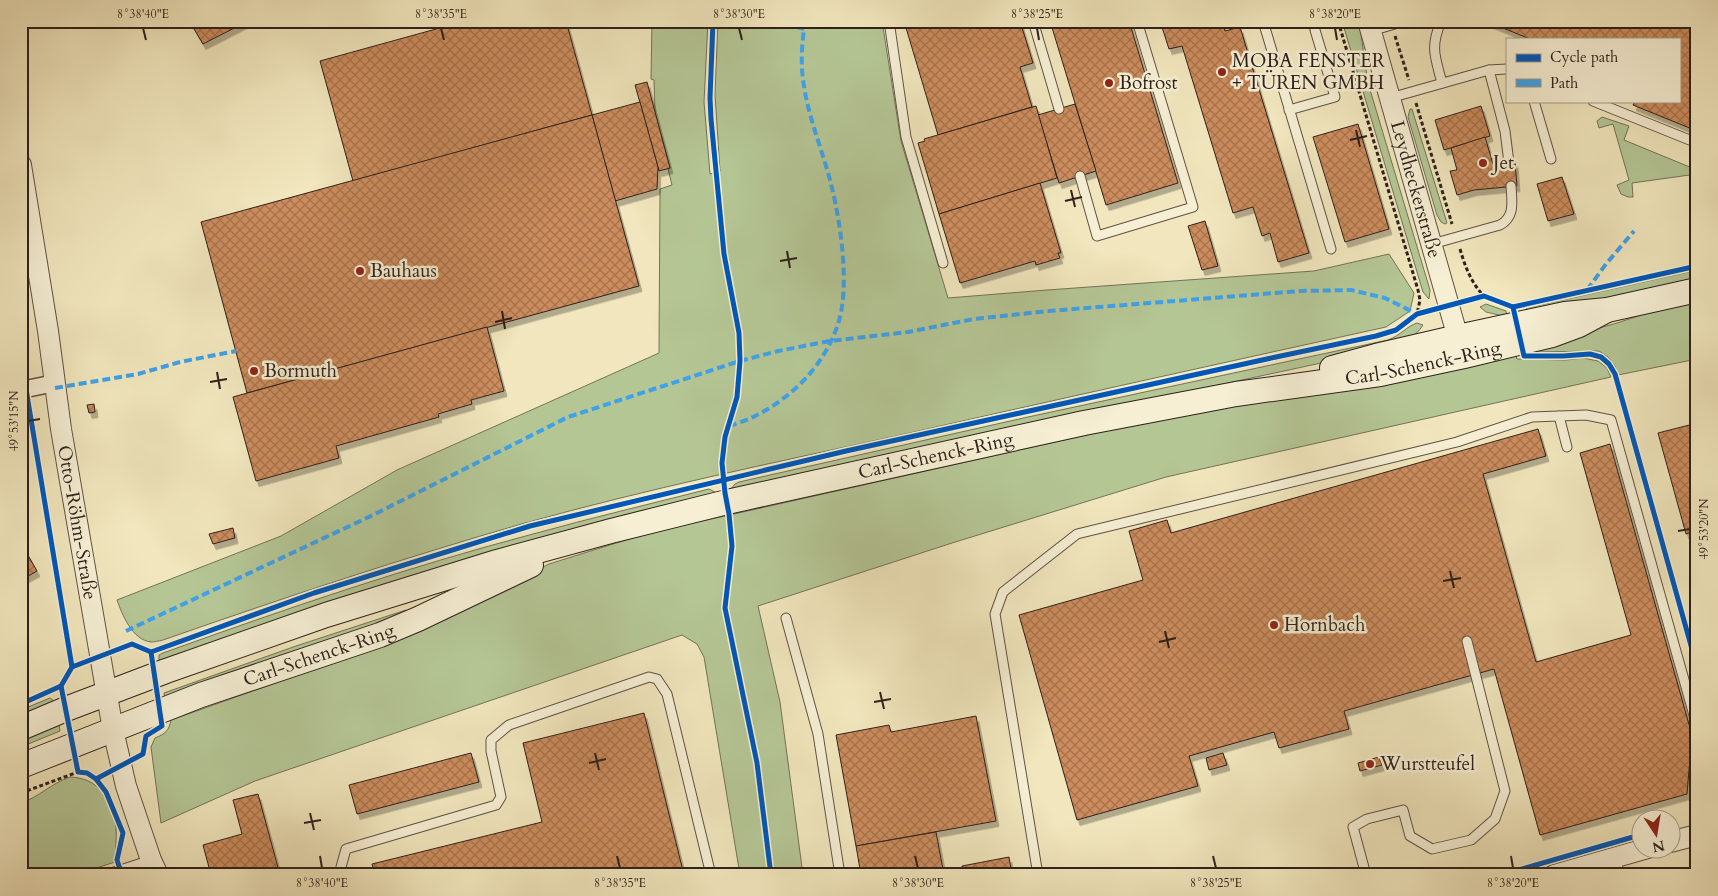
<svg xmlns="http://www.w3.org/2000/svg" width="1718" height="896" font-family="Cardo,serif">
<style>
.grass{fill:#b5c695;stroke:#727458}
.building{fill:url(#building-cross-hatch);stroke:#2e211b;filter:url(#shadow)}
.lines{fill:none;stroke-linecap:round;stroke-linejoin:round}
.service-casing{stroke:#5f5244;stroke-width:11}
.minor-casing{stroke:#5f5244;stroke-width:19}
.tertiary-casing{stroke:#5f5244;stroke-width:22}
.secondary-casing{stroke:#2e211b;stroke-width:26}
.path{stroke:#2e211b;stroke-width:3;stroke-dasharray:4 2.5;stroke-linecap:butt}
.service{stroke:#f6efd4;stroke-width:9}
.minor{stroke:#f6efd4;stroke-width:16}
.tertiary{stroke:#f6efd4;stroke-width:20}
.secondary{stroke:#f6efd4;stroke-width:24}
.quiet{stroke:#3ea2ea;stroke-width:4;stroke-dasharray:8 4;stroke-linecap:butt}
.cycleway-casing{stroke:#f6efd4;stroke-width:8}
.cycleway{stroke:#0057b8;stroke-width:5}
.ticks{fill:none;stroke:#2e211b;stroke-width:2}
.poi-dot{fill:#8f2418;stroke:#f6efd4;stroke-width:2}
.labels{text-anchor:middle;dominant-baseline:central;stroke-width:5;stroke-linejoin:round;paint-order:stroke}
.poi-label{font-size:19px;fill:#2e211b;stroke:#f6efd4;text-anchor:start}
.street-label{font-size:19px;fill:#2e211b;stroke:#f6efd4}
.neatline{fill:none;stroke:#2e211b;stroke-width:2}
.ticks-label{font-size:12px;text-anchor:middle;fill:#2e211b}
</style>
<defs>
<pattern id="building-cross-hatch" width="8" height="8" patternUnits="userSpaceOnUse" patternTransform="scale(1.25)"><rect width="8" height="8" fill="#cc8c5d"/><path d="M0 0l8 8M0 8l8-8" fill="none" stroke="#a6724c"/></pattern>
<filter id="shadow"><feDropShadow dx="3" dy="5.5" stdDeviation="0" flood-color="#0004"/></filter>
</defs>
<rect width="100%" height="100%" fill="#f1e6bd"/>
<filter id="stains"><feTurbulence type="fractalNoise" baseFrequency=".004" numOctaves="4"/><feColorMatrix values="0 0 0 0 .2 0 0 0 0 .09 0 0 0 0 .02 0 0 0 .5 -.17"/></filter>
<radialGradient id="worn" r=".72"><stop offset=".6" stop-color="#630" stop-opacity="0"/><stop offset="1" stop-color="#630" stop-opacity=".3"/></radialGradient>
<g class="grass">
<path d="M652 21H708L704 102 710 174 720 171 715 94 718 21H882L901 141 948 298 1047 290 1314 271 1389 254 1414 293 1410 311 1386 327C1222 363 1059 399 896 436 772 463 647 489 525 523 403 558 283 598 163 640 159 641 154 642 151 642 132 640 122 614 117 600L281 536 397 470 659 353 660 189 672 185 668 169 670 168 655 112 654 80 651 79Z"/>
<polygon points="1342,21 1359,21 1368,83 1430,290 1429,299 1423,292"/>
<polygon points="1410,109 1412,109 1447,223 1445,224 1441,222 1437,215 1408,117"/>
<polygon points="1602,117 1629,126 1624,140 1697,170 1697,174 1632,183 1633,197 1628,197 1621,194 1617,185 1629,180 1613,124 1599,128 1597,121"/>
<polygon points="1697,270 1697,279 1633,294 1522,313 1527,308"/>
<polygon points="1697,300 1697,359 1618,375 1615,366 1608,357 1599,351 1534,352 1528,348 1617,323 1662,308"/>
<polygon points="1486,304 1506,311 1507,317 1486,312 1480,307"/>
<path d="M1417 323 1423 325C1416 337 1403 342 1391 348L730 490 735 484 739 482 1028 417 1388 340C1401 335 1407 326 1417 323Z"/>
<path d="M1514 351 1517 359 1566 360 1583 358 1598 361 1607 368 1611 377 1166 477 952 543 758 606 780 702 803 875H740L704 657 697 644 682 635 255 781 161 823 151 747 155 738C165 734 169 731 171 720L419 632 549 564 645 534 1184 413Z"/>
<path d="M709 489 715 492 716 496 159 662V655L163 653C285 609 408 567 533 534 591 518 650 504 709 489Z"/>
<polygon points="406,610 408,617 165,700 164,693 296,646"/>
<polygon points="50,698 54,701 21,718 21,710"/>
<polygon points="59,724 60,731 21,747 21,740"/>
<path d="M70 777C99 778 112 799 116 827 117 838 115 851 115 862L75 875H51L49 868 31 875H21V803C39 797 52 783 70 777Z"/>
</g>
<g class="building">
<polygon points="191,21 248,21 203,44 194,29 198,27 196,22 192,24"/>
<polygon points="465,21 566,21 592,115 353,181 320,61"/>
<polygon points="904,21 1020,21 1033,63 1020,67 1032,107 938,135"/>
<polygon points="1050,21 1129,21 1178,183 1106,205"/>
<polygon points="1160,21 1222,21 1225,31 1240,27 1309,253 1278,262 1270,233 1262,236 1253,207 1233,213 1182,46 1169,49"/>
<polygon points="1486,21 1697,21 1697,131 1633,105 1635,101 1679,101 1679,39 1530,39"/>
<polygon points="647,82 670,168 659,171 635,85"/>
<polygon points="640,102 658,167 657,189 615,201 592,115"/>
<polygon points="1075,104 1096,171 1059,183 1038,115"/>
<polygon points="1036,106 1057,178 939,214 918,143 925,141 924,139"/>
<polygon points="1481,106 1490,136 1444,150 1435,120"/>
<polygon points="592,115 639,286 247,393 201,222"/>
<polygon points="1358,124 1389,229 1345,242 1313,137"/>
<polygon points="1485,137 1493,164 1515,162 1517,186 1474,190 1457,195 1450,171 1457,170 1451,148"/>
<polygon points="1562,177 1574,214 1548,221 1537,184"/>
<polygon points="1040,183 1061,253 1058,253 1060,258 1036,265 1035,261 960,283 939,214"/>
<polygon points="1205,221 1218,266 1202,270 1188,226"/>
<polygon points="487,327 504,391 471,400 472,404 438,414 439,417 336,446 339,458 256,481 233,397"/>
<polygon points="94,404 95,412 89,413 87,405"/>
<polygon points="1697,423 1697,549 1692,532 1686,534 1658,433"/>
<polygon points="1538,429 1546,456 1483,474 1536,662 1631,635 1580,453 1610,444 1692,735 1687,794 1540,835 1494,669 1344,711 1349,729 1279,748 1274,732 1189,756 1198,786 1077,820 1019,615 1143,580 1129,531 1167,520 1171,533"/>
<polygon points="233,528 235,538 213,544 209,534"/>
<polygon points="21,543 37,571 21,580"/>
<polygon points="644,713 684,875 375,875 372,864 542,822 523,743"/>
<polygon points="976,716 996,821 856,846 836,735 889,725 891,732"/>
<polygon points="471,753 479,782 357,814 349,785"/>
<polygon points="1223,753 1227,765 1209,770 1206,758"/>
<polygon points="1379,757 1382,765 1360,771 1358,763"/>
<polygon points="258,794 280,875 211,875 203,845 242,834 233,800"/>
<polygon points="936,832 944,875 861,875 856,846"/>
<polygon points="1009,857 1012,875 963,875 962,866"/>
</g>
<g class="lines">
<g class="service-casing">
<g id="service">
<polyline points="889,21 906,137 943,263"/>
<polyline points="1033,21 1059,109"/>
<polyline points="1263,21 1331,249"/>
<path d="M1441 21C1430 48 1435 56 1442 83"/>
<polyline points="1371,31 1405,21"/>
<polyline points="1489,70 1505,131 1509,163"/>
<polyline points="1390,98 1489,70 1507,69"/>
<polyline points="1534,101 1551,159"/>
<polyline points="1593,101 1697,143"/>
<polyline points="1289,110 1335,97 1315,30"/>
<polyline points="1080,176 1097,236 1193,207 1137,21"/>
<path d="M1432 244 1500 225C1515 217 1512 202 1511 186"/>
<polyline points="1559,416 1567,447"/>
<polyline points="786,618 818,734 840,875"/>
<polyline points="1616,858 1619,875"/>
<polyline points="105,875 151,860"/>
<polyline points="343,875 341,867 346,849 496,805 501,797 491,751 491,740 509,725 649,677 657,679 667,694 711,875"/>
<polyline points="1038,875 995,614 1003,592 1077,534 1457,442 1532,417 1586,415 1611,420 1697,726"/>
<polyline points="1366,875 1353,827 1367,819 1403,810 1410,836 1432,849 1471,840 1495,819 1505,791 1467,641"/>
</g>
</g>
<g class="minor-casing">
<polyline id="minor" points="21,390 55,383"/>
</g>
<g class="tertiary-casing">
<g id="tertiary">
<path id="s1" d="M1368 21 1462 352"/>
<path id="s2" d="M21 165 48 331 61 429 113 730 126 786 151 860 158 875"/>
<polyline points="1670,842 1697,835"/>
<polyline points="1554,875 1648,848"/>
</g>
</g>
<g class="secondary-casing">
<g id="secondary">
<polyline points="1332,368 1376,356 1458,337 1565,314 1607,310 1697,290"/>
<path id="s3" d="M21 728 66 709 166 671 326 615 497 562 611 531 727 502 1084 423 1236 394 1380 374 1464 356 1552 335 1579 325 1607 310"/>
<path id="s4" d="M21 766 201 695 380 635 418 619 531 565"/>
</g>
</g>
<g class="path">
<polyline points="1338,21 1418,290 1420,300 1417,314"/>
<polyline points="1395,36 1409,80"/>
<polyline points="1416,103 1452,224"/>
<path d="M1460 249C1465 266 1471 283 1484 296"/>
<polyline points="21,364 23,374"/>
<polyline points="21,793 78,772"/>
</g>
<use href="#service" class="service"/>
<use href="#minor" class="minor"/>
<use href="#tertiary" class="tertiary"/>
<use href="#secondary" class="secondary"/>
<g class="quiet">
<polyline points="774,21 804,29"/>
<polyline points="1587,290 1606,264 1634,231"/>
<polyline points="55,388 138,374 180,362 236,351"/>
<path d="M729 426C738 423 748 420 757 415 794 396 825 364 838 324 850 288 841 225 832 188 824 154 809 120 804 86 800 64 802 43 805 21"/>
<polyline points="126,631 373,515 568,417 740,361 778,351 830,341 908,332 974,319 1049,311 1300,291 1351,290 1385,298 1417,314"/>
<polyline points="1687,875 1697,872"/>
</g>
<g class="cycleway-casing">
<g id="cycleway">
<polyline points="713,21 710,98 711,119 724,254 739,333 740,361 737,397 725,437 722,463 725,493 729,514 732,546 725,608 757,763 771,875"/>
<polyline points="1513,307 1524,356 1563,356 1590,354 1601,357 1609,364 1615,374 1697,667"/>
<polyline points="26,389 72,667"/>
<polyline points="61,686 78,772 87,773 96,779 106,792 123,833 117,860 122,875"/>
<polyline points="21,704 61,686 72,667 132,644 151,652 314,593 530,526 846,451 1276,357 1376,336 1396,330 1417,314 1484,296 1513,307 1697,266"/>
<polyline points="96,779 143,754 146,736 162,726 151,652"/>
<polyline points="1501,875 1640,835"/>
</g>
</g>
<use href="#cycleway" class="cycleway"/>
</g>
<path class="ticks" d="M143 28 146 40M441 28 444 40M739 28 742 40M1037 28 1039 40M1335 28 1337 40M1356 130 1360 147M1350 140 1367 136M1071 190 1075 207M1065 201 1082 197M787 251 790 268M780 261 797 258M502 311 505 329M495 322 512 318M217 372 220 389M210 382 227 379M28 421 40 419M1678 531 1690 529M1450 571 1454 588M1443 581 1461 578M1165 631 1169 648M1159 642 1176 638M880 692 884 709M874 702 891 699M595 753 599 770M589 763 606 759M310 813 314 830M304 823 321 820M320 856 322 868M617 856 620 868M915 856 918 868M1213 856 1216 868M1511 856 1513 868"/>
<g class="poi-dot">
<circle cx="1222" cy="72" r="5"/>
<circle cx="1109" cy="83" r="5"/>
<circle cx="1483" cy="163" r="5"/>
<circle cx="360" cy="271" r="5"/>
<circle cx="254" cy="371" r="5"/>
<circle cx="1274" cy="625" r="5"/>
<circle cx="1370" cy="764" r="5"/>
</g>
<g class="labels">
<g class="poi-label">
<text x="1232" y="61">MOBA FENSTER<tspan x="1232" dy="22">+ TÜREN GMBH</tspan></text>
<text x="1119" y="83">Bofrost</text>
<text x="1493" y="163">Jet</text>
<text x="370" y="271">Bauhaus</text>
<text x="264" y="371">Bormuth</text>
<text x="1284" y="625">Hornbach</text>
<text x="1380" y="764">Wurstteufel</text>
</g>
<g class="street-label">
<text stroke="none"><textPath href="#s1" startOffset="175">Leydheckerstraße</textPath></text>
<text stroke="none"><textPath href="#s3" startOffset="1452">Carl-Schenck-Ring</textPath></text>
<text stroke="none"><textPath href="#s3" startOffset="956">Carl-Schenck-Ring</textPath></text>
<text stroke="none"><textPath href="#s2" startOffset="362">Otto-Röhm-Straße</textPath></text>
<text stroke="none"><textPath href="#s4" startOffset="318">Carl-Schenck-Ring</textPath></text>
</g>
</g>
<rect width="1718" height="896" fill="none" stroke="#f1e6bd" stroke-width="55"/>
<rect x="1506" y="38" width="175" height="65" fill="#f6efd4" stroke="#a69d8a"/>
<rect x="1516" y="54" width="25" height="8" fill="#0057b8" stroke="#a69d8a"/>
<text x="1550" y="62" font-size="15" fill="#2e211b">Cycle path</text>
<rect x="1516" y="79" width="25" height="8" fill="#3ea2ea" stroke="#a69d8a"/>
<text x="1550" y="88" font-size="15" fill="#2e211b">Path</text>
<g transform="translate(1656 834) rotate(168)"><circle r="24" fill="#f6efd4" stroke="#a69d8a"/>
<path d="M0-4L9 19L0 12L-9 19Z" fill="#8f2418"/>
<text y="-8" font-size="14" font-weight="bold" text-anchor="middle" fill="#2e211b">N</text>
</g>
<rect x="28" y="28" width="1662" height="840" class="neatline"/>
<g class="ticks-label">
<text x="143" y="18">8°38'40"E</text>
<text x="441" y="18">8°38'35"E</text>
<text x="739" y="18">8°38'30"E</text>
<text x="1037" y="18">8°38'25"E</text>
<text x="1335" y="18">8°38'20"E</text>
<text transform="translate(14 421) rotate(-90)" y="4">49°53'15"N</text>
<text transform="translate(1704 529) rotate(-90)" y="4">49°53'20"N</text>
<text x="322" y="887">8°38'40"E</text>
<text x="620" y="887">8°38'35"E</text>
<text x="918" y="887">8°38'30"E</text>
<text x="1216" y="887">8°38'25"E</text>
<text x="1513" y="887">8°38'20"E</text>
</g>
<rect width="100%" height="100%" filter="url(#stains)"/>
<rect width="100%" height="100%" fill="url(#worn)"/>
</svg>
